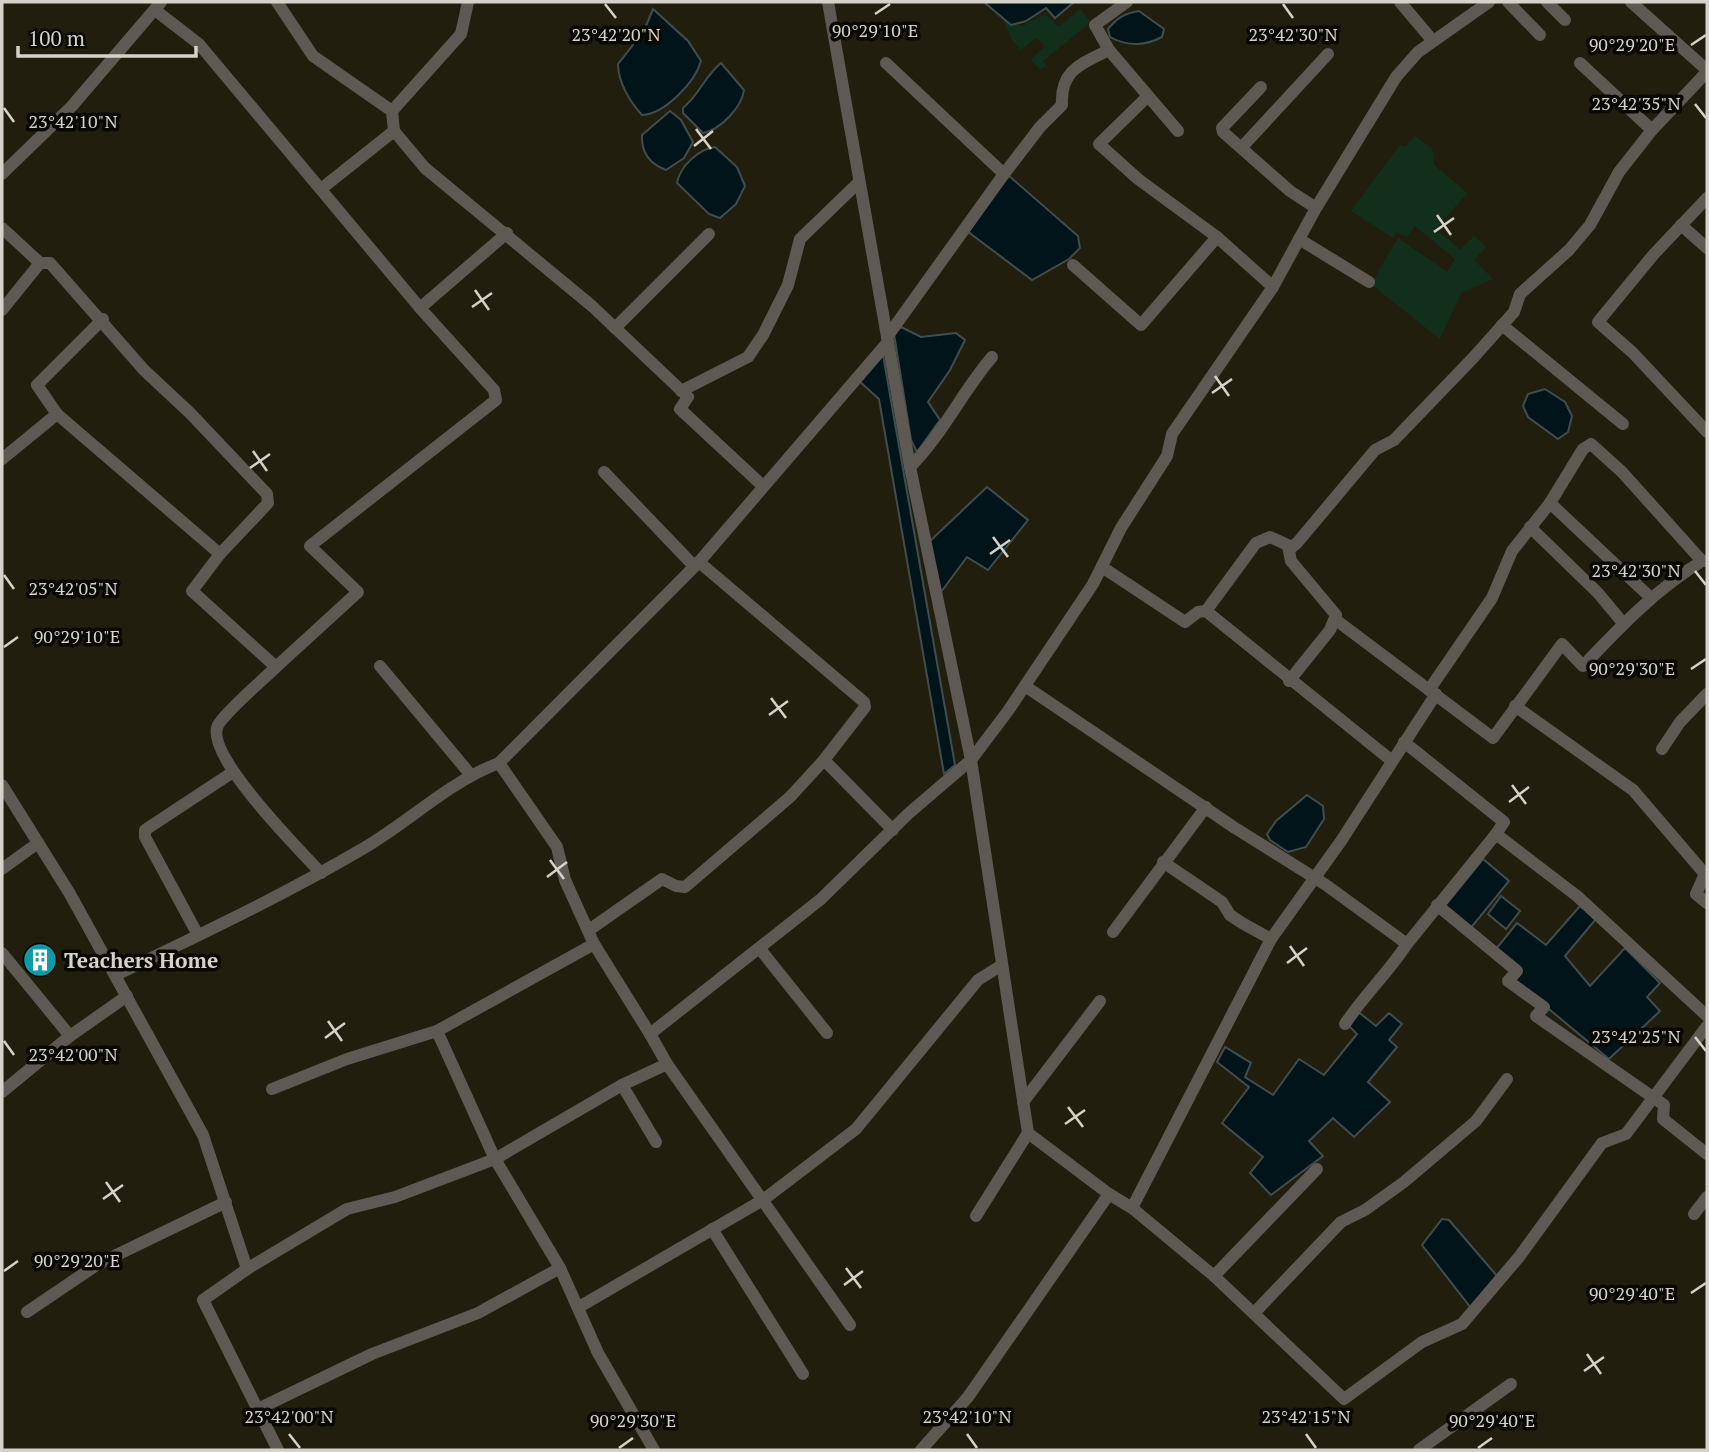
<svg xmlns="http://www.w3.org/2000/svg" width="1709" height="1452" font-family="'PT Serif',serif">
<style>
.green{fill:#122f1c}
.water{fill:#001419;stroke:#404d4e;stroke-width:2}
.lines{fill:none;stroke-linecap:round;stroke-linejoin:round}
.minor{stroke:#5f5953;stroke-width:12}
.ticks{fill:none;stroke:#d5d3c9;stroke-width:2.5}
.labels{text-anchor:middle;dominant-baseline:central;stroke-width:7;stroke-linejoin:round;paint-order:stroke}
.poi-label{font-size:21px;font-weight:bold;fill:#d5d3c9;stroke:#0a0803;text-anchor:start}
.ticks-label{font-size:18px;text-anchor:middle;fill:#d5d3c9;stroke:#0a0803;stroke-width:7;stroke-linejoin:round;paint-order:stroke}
</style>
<rect width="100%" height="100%" fill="#221e0e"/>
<g class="green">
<polygon points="1080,9 1091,22 1043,61 1047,66 1040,69 1031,60 1045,46 1036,38 1021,50 1012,40 1003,21 1023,26 1045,14 1059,27"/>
<polygon points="1415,136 1432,148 1434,165 1467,193 1436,229 1460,250 1474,236 1486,247 1474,260 1493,279 1461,293 1440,339 1371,284 1398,238 1447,272 1455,259 1415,226 1407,237 1396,232 1393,238 1351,211 1400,145 1405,147"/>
</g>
<g class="water">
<polygon points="984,2 1074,2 1055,18 1046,8 1026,21 1011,25"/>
<path d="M653 9 688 41 701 61C695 82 665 114 642 115 630 102 618 82 618 64L644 31Z"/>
<path d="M1139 11 1164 29 1162 37C1145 46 1128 47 1110 37L1108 29C1117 18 1125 13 1139 11Z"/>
<path d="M721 63 744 90C742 107 720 130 703 133L683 113V108C699 95 705 76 721 63Z"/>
<path d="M670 111 681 120 693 142 684 158 666 170C650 164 641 153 642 135Z"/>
<path d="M715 147 737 167 745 186 736 204 720 218 709 214 677 183C680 166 699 149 715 147Z"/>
<polygon points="1008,175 1078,236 1080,248 1069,259 1032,280 967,231"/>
<polygon points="901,327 921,337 956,333 965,340 950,370 928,402 940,420 917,452 911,440 894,334"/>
<polygon points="883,355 955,765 944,774 879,399 859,381"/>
<polygon points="1545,389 1565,402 1572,416 1568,432 1558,439 1528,417 1523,406 1528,394"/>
<polygon points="987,487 1028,520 988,570 967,557 941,592 929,542"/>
<polygon points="1307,795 1323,806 1324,819 1306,847 1288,852 1270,840 1267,834 1276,821"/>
<polygon points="1483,859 1509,881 1470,929 1444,907"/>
<polygon points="1501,896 1520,911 1506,929 1488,914"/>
<polygon points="1580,906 1596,919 1565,956 1590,986 1625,948 1660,983 1647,997 1660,1011 1609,1059 1514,980 1496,949 1517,923 1546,945"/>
<polygon points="1357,1011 1376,1026 1389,1013 1402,1024 1389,1040 1397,1047 1368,1082 1390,1102 1354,1137 1333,1118 1309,1141 1323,1156 1271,1195 1250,1173 1263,1157 1222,1123 1249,1087 1217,1062 1225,1047 1251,1063 1245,1077 1273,1095 1299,1059 1324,1075 1357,1034 1348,1025"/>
<polygon points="1442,1219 1449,1220 1497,1276 1471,1308 1422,1245"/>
</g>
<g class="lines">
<g class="minor">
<polyline points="277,2 313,56 392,111 394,131 425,168 592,306 688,397 680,409 763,486"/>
<polyline points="828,2 910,467 971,760 1028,1133 1109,1194"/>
<polyline points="1127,2 1095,25 1109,50 1178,131"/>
<polyline points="1400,2 1433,41"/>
<polyline points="1508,2 1540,35"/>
<polyline points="1547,2 1565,20"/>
<polyline points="1631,2 1707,70"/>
<polyline points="155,10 199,44 420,308 494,390 496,400 310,546 358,592 276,667"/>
<polyline points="886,63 1004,174"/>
<polyline points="1580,63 1652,130"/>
<polyline points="1261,87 1222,128 1223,132 1290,191 1316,208"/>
<polyline points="1147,97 1099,144 1138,179 1217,237"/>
<polyline points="392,111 461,34 468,2"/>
<polyline points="1242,147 1328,54"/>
<polyline points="2,174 72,106 161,2"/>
<polyline points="321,189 394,131"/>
<polyline points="1707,198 1654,254 1598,322 1633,353 1707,432"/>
<polyline points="1681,225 1707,248"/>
<polyline points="2,228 40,263 2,310"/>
<polyline points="1299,239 1369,282"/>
<path d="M40 263H50L144 370 190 413 267 494 268 503 220 554 192 591 276 667C263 680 226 711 218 725 203 754 300 850 321 873"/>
<polyline points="1073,265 1141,325 1217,237 1273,287"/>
<polyline points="420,308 507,233"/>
<polyline points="1502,325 1623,424"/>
<polyline points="615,328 709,234"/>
<path d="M887 337 1004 174 1040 127 1062 105C1060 70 1081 64 1109 50"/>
<polyline points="681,391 748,357 763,335 788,285 800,239 859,182"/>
<polyline points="57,414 220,554"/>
<polyline points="2,459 57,414 37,385 103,319"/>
<path d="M910 467C943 434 962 392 992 357"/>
<polyline points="604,472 694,566"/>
<polyline points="1550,503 1583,449 1591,444 1622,472 1702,561"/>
<polyline points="1530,527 1598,593 1623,623"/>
<polyline points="1288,546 1291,561 1336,615 1330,630 1289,681"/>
<polyline points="1102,567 1185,622 1198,612 1206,611"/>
<path d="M1336 620 1493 738 1562 644 1583 666C1620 627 1655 590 1702 561H1707"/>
<polyline points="380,666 470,774"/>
<path d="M1025 686 1235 828 1326 885 1407 944C1388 973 1364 995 1345 1024"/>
<polyline points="1429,690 1492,598 1512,551 1550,503 1650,597"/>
<polyline points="1515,706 1633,790 1705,874 1696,894 1707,903"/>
<polyline points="1404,742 1504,822 1496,834 1577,896 1707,1016"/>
<polyline points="1662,749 1680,722 1707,694"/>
<polyline points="824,760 893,830"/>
<polyline points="1392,761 1206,611 1256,543 1270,537 1292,547 1297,543 1375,450 1394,440 1473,358 1514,312 1520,294 1569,250 1590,225 1619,172 1652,130 1707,72"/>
<polyline points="499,763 557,847 565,880 594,944 650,1034"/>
<polyline points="2,785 70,894 203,1135 247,1269"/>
<polyline points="1163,862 1222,902 1230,915 1242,923 1271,939"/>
<polyline points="2,869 38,843"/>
<polyline points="1437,905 1517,971 1508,981 1544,1007 1536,1016 1664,1105 1663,1119 1707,1154"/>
<polyline points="589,930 662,879 676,886 685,887 790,797 824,760 865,707 864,702 699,562"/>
<polyline points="1113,932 1206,807"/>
<polyline points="198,935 145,837 145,830 233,772"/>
<polyline points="594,944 437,1031 495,1159 560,1268 598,1353 654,1450"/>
<polyline points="1407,944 1496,834"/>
<polyline points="760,949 827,1033"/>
<polyline points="2,953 70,1036"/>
<path d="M116 975C199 935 284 895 364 848 410 821 449 782 499 763L699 562 888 342"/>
<polyline points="667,1064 850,1325"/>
<polyline points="622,1085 656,1142"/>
<polyline points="272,1089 347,1059 437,1031"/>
<polyline points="2,1092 70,1036 127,996"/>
<polyline points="1023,1102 1100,1001"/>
<polyline points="1132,1208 1271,939 1341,841 1436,694"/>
<polyline points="1694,1214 1707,1197"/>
<polyline points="976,1216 1028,1133"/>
<polyline points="712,1229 803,1374"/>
<polyline points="1214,1276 1344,1399 1422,1342 1462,1324 1519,1257 1602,1143 1626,1134 1707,1026"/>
<polyline points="579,1307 763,1200 856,1129 978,980 1002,965"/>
<polyline points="27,1312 98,1264 226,1202"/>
<polyline points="1255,1312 1341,1222 1365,1210 1404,1182 1476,1121 1507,1079"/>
<polyline points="258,1409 372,1354 478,1313 560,1268"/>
<polyline points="278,1450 203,1300 247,1269 347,1209 395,1197 495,1159 622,1085 667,1064 650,1034 821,899 908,814 971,760 1008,711 1093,584 1121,528 1167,456 1172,434 1273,287 1316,208 1396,77 1418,52 1489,2"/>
<polyline points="921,1450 968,1397 1109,1194 1132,1208 1214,1276 1317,1169"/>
<polyline points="1419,1450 1511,1384"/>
</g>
</g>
<path class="ticks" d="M605 4 616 18M1283 4 1293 18M875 14 890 4M1691 45 1706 35M1695 104 1706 118M4 108 14 122M696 129 711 149M694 146 713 131M1437 215 1451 235M1434 232 1454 218M475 290 489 310M472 307 492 293M1215 376 1229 396M1212 393 1232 379M253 451 267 471M250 468 270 454M993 537 1008 557M990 554 1010 540M1695 571 1706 585M4 575 14 589M4 647 18 637M1691 669 1706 659M771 698 786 718M769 715 788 701M1512 785 1526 804M1509 802 1529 787M550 860 564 879M547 877 567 862M1290 946 1304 966M1287 963 1307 948M328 1021 342 1041M1695 1037 1706 1051M325 1038 345 1023M4 1041 14 1055M1068 1107 1083 1127M1065 1124 1085 1110M106 1182 120 1202M103 1199 123 1185M846 1268 861 1288M4 1271 18 1261M844 1285 863 1271M1691 1293 1706 1283M1587 1354 1601 1374M1584 1371 1604 1357M289 1434 300 1448M967 1434 977 1448M1306 1434 1316 1448M619 1448 633 1438M1478 1448 1492 1438"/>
<defs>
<g id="building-disc" transform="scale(1.75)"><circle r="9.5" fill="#0f9aa8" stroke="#0a0803"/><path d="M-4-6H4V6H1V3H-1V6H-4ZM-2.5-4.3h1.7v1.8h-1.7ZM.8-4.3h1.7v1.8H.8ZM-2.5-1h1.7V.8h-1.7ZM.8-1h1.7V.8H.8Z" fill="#fff"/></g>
</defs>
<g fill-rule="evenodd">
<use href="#building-disc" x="40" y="960"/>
</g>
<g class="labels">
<g class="poi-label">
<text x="64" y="960">Teachers Home</text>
</g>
</g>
<g class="ticks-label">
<text x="875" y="37">90°29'10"E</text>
<text x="616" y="41">23°42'20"N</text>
<text x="1293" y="41">23°42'30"N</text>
<text x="1632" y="51">90°29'20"E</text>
<text x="1636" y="110">23°42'35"N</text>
<text x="73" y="128">23°42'10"N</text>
<text x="1636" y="577">23°42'30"N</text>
<text x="73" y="595">23°42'05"N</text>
<text x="77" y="643">90°29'10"E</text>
<text x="1632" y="675">90°29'30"E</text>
<text x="1636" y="1043">23°42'25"N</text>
<text x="73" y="1061">23°42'00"N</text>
<text x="77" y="1267">90°29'20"E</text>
<text x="1632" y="1300">90°29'40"E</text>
<text x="289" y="1423">23°42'00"N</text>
<text x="967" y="1423">23°42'10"N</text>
<text x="1306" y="1423">23°42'15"N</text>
<text x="633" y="1427">90°29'30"E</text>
<text x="1492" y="1427">90°29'40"E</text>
</g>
<rect width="1709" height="1452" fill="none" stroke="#d5d3c9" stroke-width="7"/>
<path d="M18 46v10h178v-10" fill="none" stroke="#d5d3c9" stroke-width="3.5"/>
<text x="28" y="46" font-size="21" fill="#d5d3c9" stroke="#0a0803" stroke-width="5" paint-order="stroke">100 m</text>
</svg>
